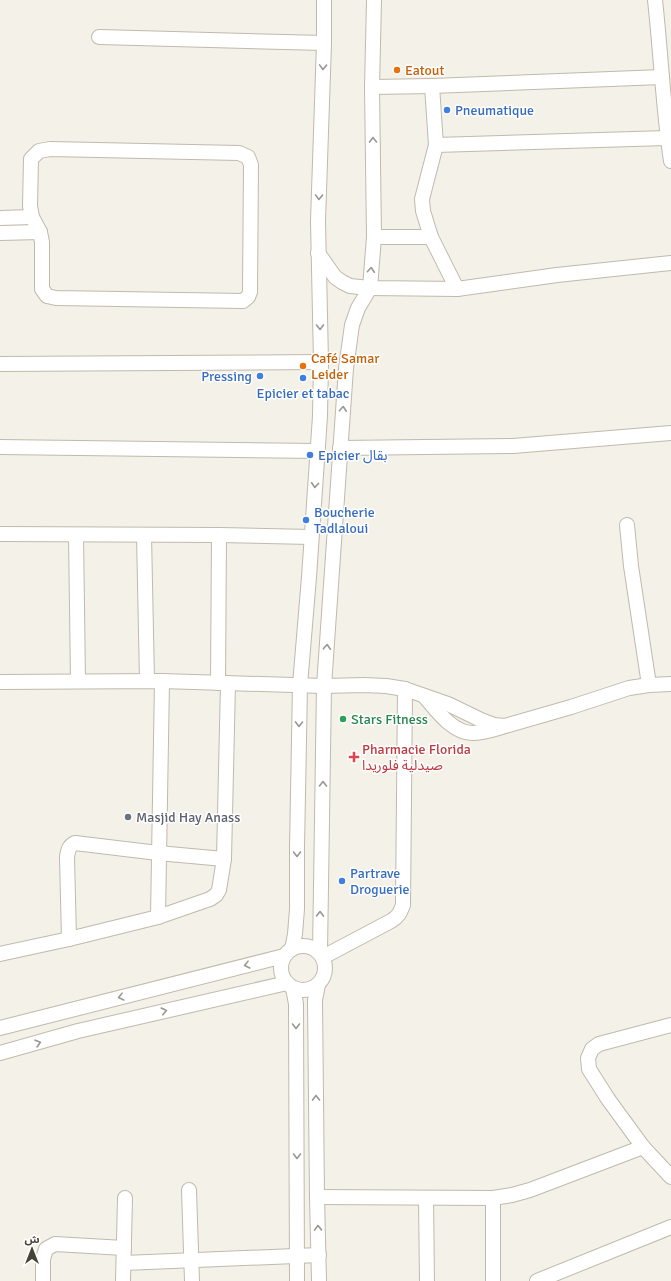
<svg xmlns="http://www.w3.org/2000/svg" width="671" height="1281" font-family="Signika,'Noto Sans Arabic',sans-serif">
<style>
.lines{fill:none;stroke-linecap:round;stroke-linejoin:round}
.street-casing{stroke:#c0baab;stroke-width:16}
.street{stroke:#fff;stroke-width:14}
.oneway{stroke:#9a9791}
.food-dot{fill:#e8710a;stroke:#fff;stroke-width:1.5}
.shop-dot{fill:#3f7fe0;stroke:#fff;stroke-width:1.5}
.leisure-dot{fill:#2e9e5b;stroke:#fff;stroke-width:1.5}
.health-dot{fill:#e0444e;stroke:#fff;stroke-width:1.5}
.worship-dot{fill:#6b7280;stroke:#fff;stroke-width:1.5}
.labels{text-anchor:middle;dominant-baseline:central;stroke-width:3;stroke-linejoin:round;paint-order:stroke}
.food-label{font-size:14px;fill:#c56008;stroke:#fff;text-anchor:start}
.shop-label{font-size:14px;fill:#366cbe;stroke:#fff;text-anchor:start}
.leisure-label{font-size:14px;fill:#27864d;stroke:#fff;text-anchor:start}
.health-label{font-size:14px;fill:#be3a42;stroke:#fff;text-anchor:start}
.worship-label{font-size:14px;fill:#5b616d;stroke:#fff;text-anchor:start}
</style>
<rect width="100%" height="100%" fill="#f4f1e9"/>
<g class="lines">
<g class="street-casing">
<g id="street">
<path d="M655 0C661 54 663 108 671 161"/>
<polyline points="99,37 324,43"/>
<polyline points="662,77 432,86 436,145 667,138"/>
<polyline points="372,87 432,86"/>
<polyline points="436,145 422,199 423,211 431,237 457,289"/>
<polygon points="50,149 239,153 248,157 251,165 250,292 248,297 243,301 56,298 47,296 42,289 42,242 40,232 32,217 30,206 31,159 39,151"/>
<polyline points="0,218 32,217"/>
<polyline points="0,233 40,232"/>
<polyline points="374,237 431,237"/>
<polyline points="318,253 335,277 342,282 350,286 370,288 457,289 557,275 671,263"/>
<polyline points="0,364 321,362"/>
<polyline points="0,447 318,451"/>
<polyline points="340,448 513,446 671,433"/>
<polyline points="627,525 631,566 649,685 671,684"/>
<polyline points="0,534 219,535 311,537"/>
<polyline points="76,535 78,681"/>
<polyline points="144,535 147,681"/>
<polyline points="0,682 162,681 324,686 364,685 386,686 405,689 448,704 481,720 494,725 505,726 571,707 629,688 649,685"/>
<polyline points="218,683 219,535"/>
<path d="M425 697C437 711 452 732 472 733 482 733 492 730 502 727"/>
<polyline points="158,917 162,681"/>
<path d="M69 939 67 857C68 850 69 846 75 843L158 853 224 859"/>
<circle cx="303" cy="968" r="22"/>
<polyline points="292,949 295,934 297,909 297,848 300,685 309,577 320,416 321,362 318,221 324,43 324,0"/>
<polyline points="320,953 324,686 346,368 352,325 358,308 370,288 374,237 372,87 374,0"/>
<polyline points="0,954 69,939 158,917 210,899 216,895 219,890 224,859 228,683"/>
<path d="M323 957 391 921C398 917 400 913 403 905L405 689"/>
<polyline points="318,985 315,1000 317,1197 319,1281"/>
<polyline points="293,988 296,1004 297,1281"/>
<polyline points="671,1025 599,1044 592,1049 588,1058 589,1069 608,1099 643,1147 671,1177"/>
<polyline points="0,1028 284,956"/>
<polyline points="0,1053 78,1031 287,983"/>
<polyline points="189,1190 192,1281"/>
<polyline points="317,1197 493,1198 512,1195 530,1190 643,1147"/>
<polyline points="426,1198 427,1281"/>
<polyline points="124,1263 319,1255"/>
<polyline points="43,1281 43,1259 46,1249 55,1244 124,1248"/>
<polyline points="123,1281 125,1198"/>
<polyline points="493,1281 493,1198"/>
<polyline points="537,1281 671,1227"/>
</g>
</g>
<use href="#street" class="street"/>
</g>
<defs><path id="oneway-chevron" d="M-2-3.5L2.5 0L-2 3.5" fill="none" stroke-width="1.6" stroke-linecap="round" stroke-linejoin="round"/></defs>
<g class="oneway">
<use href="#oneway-chevron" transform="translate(323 67) rotate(92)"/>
<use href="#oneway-chevron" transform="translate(373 140) rotate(-91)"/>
<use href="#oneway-chevron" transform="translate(319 197) rotate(92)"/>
<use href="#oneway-chevron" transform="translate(371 270) rotate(-86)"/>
<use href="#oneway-chevron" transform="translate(320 327) rotate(89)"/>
<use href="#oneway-chevron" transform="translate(343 409) rotate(-86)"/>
<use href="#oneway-chevron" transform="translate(315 485) rotate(94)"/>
<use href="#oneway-chevron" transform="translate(327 647) rotate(-87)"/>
<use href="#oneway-chevron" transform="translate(299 724) rotate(91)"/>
<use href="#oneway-chevron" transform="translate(323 784) rotate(-89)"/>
<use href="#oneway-chevron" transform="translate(297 854) rotate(90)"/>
<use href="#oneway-chevron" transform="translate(320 914) rotate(-89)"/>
<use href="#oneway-chevron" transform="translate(247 965) rotate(166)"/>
<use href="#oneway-chevron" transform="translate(121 997) rotate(166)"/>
<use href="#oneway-chevron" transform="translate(164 1011) rotate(-13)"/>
<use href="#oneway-chevron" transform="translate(296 1026) rotate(90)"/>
<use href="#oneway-chevron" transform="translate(38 1043) rotate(-16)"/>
<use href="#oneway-chevron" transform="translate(316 1098) rotate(-91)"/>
<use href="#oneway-chevron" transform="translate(297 1156) rotate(90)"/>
<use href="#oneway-chevron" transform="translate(318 1228) rotate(-92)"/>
</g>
<g class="food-dot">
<circle cx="397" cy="70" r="4"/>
<circle cx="303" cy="366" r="4"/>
</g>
<g class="shop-dot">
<circle cx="447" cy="110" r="4"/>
<circle cx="260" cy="376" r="4"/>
<circle cx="303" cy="378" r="4"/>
<circle cx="310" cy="455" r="4"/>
<circle cx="306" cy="520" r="4"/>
<circle cx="342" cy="881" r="4"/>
</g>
<circle class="leisure-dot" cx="343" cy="719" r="4"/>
<path class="health-dot" d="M352 751h4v4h4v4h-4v4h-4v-4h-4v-4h4z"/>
<circle class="worship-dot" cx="128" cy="817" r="4"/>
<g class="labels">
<g class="food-label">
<text x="405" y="70">Eatout</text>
<text x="311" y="358">Café Samar<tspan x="311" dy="16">Leider</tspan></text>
</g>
<g class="shop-label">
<text x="455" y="110">Pneumatique</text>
<text x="252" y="376" text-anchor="end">Pressing</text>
<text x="303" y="393" text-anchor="middle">Epicier et tabac</text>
<text x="318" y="455">Epicier بقال</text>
<text x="314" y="512">Boucherie<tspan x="314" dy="16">Tadlaloui</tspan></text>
<text x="350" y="873">Partrave<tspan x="350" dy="16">Droguerie</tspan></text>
</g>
<g class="leisure-label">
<text x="351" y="719">Stars Fitness</text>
</g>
<g class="health-label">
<text x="362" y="749">Pharmacie Florida<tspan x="362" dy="16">صيدلية فلوريدا</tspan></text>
</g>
<g class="worship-label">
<text x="136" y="817">Masjid Hay Anass</text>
</g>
</g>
<g transform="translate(32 1249)" stroke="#ffffff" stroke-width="3" paint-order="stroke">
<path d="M0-3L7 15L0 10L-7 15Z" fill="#484237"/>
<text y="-6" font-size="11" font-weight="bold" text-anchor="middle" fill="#484237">ش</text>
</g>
</svg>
